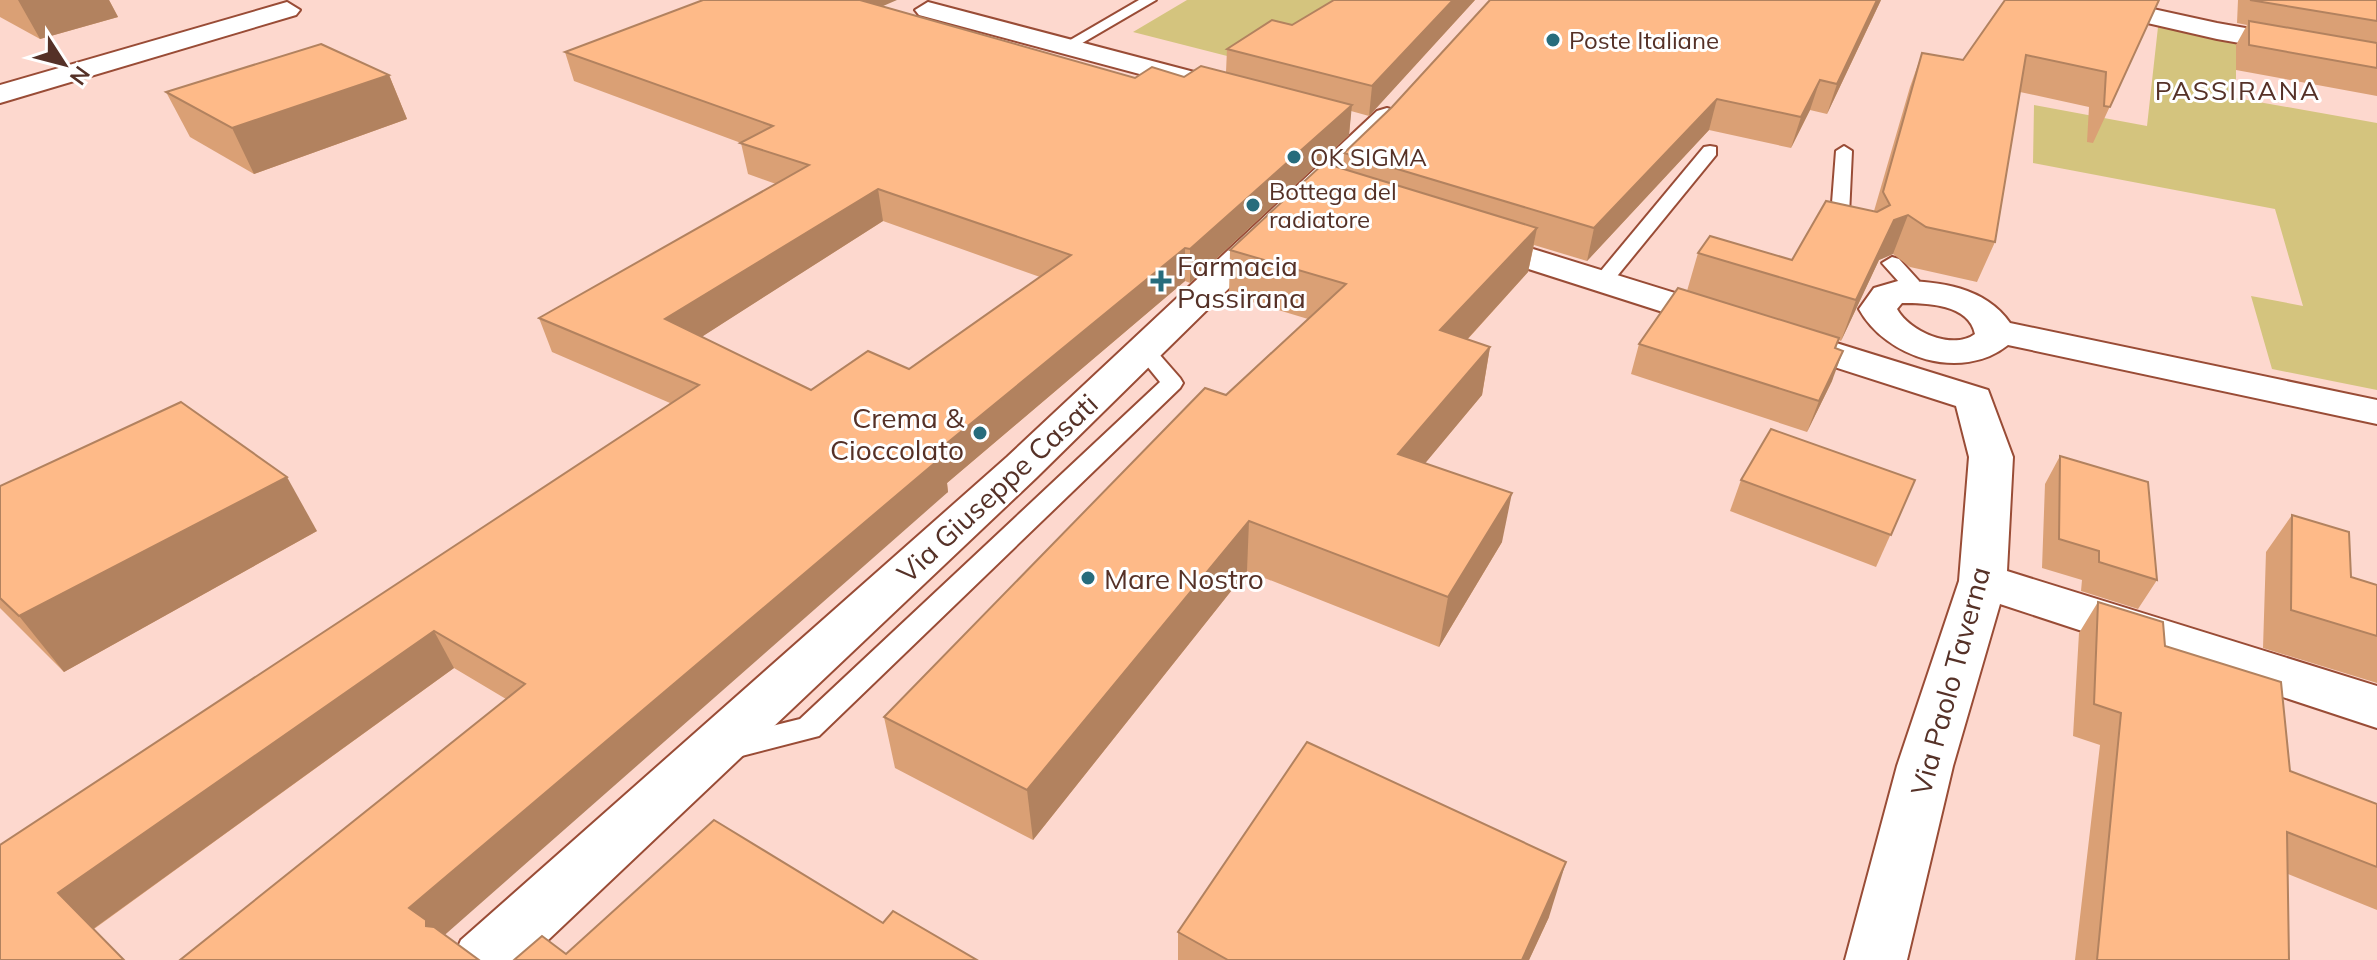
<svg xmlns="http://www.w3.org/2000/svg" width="2377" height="960" font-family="Mulish,sans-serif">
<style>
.green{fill:#d4c47e}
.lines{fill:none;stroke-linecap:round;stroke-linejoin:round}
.service-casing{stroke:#994c36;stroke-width:4}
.minor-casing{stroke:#994c36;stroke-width:4}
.service{fill:#fff;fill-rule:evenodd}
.minor{fill:#fff;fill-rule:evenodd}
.wall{fill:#daa075;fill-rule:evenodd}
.shaded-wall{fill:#b2825f}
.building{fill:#feba88;stroke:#b2825f;stroke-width:2;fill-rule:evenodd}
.poi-dot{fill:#276c7c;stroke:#fff;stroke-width:3}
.labels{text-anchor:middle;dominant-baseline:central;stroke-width:6;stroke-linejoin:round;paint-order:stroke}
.far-poi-label{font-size:24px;fill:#553127;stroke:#fff;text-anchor:start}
.far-quarter-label{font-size:26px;letter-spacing:2px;fill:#553127;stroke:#fff}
.poi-label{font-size:28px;fill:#553127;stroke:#fff;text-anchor:start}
.street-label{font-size:28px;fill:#553127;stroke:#fff}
</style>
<rect width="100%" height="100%" fill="#fdd8ce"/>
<g class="green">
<polygon points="1187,0 1467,0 1328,24 1288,25 1235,58 1133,32"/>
<polygon points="2158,27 2236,41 2236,98 2377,123 2377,390 2272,369 2251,296 2303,306 2275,209 2033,163 2034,105 2147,126"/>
</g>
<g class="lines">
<g class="service-casing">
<g id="service">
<polygon points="1139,0 1156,0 1072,49 1060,46"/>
<polygon points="1710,146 1716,147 1716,155 1609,286 1595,286 1592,282 1595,278 1704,147"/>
<polygon points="1844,146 1852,151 1849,215 1863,232 1854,238 1847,236 1831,216 1836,151"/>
<polygon points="1892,257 1899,259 1919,281 1916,296 1909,298 1899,292 1899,282 1882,263"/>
<polygon points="1145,344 1152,346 1180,378 1183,383 1180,388 819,736 730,759 719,755 715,747 719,739 800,719 1160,382 1134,350"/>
</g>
</g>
<g class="minor-casing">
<g id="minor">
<polygon points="2065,0 2112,0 2217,23 2377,51 2377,67 2217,39 2069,5"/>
<polygon points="287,2 300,10 296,15 0,103 0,85"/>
<polygon points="928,2 1217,78 1221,84 1217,90 1207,92 919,15 915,10"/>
<polygon points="1387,108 1397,111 1402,117 1397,123 1037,477 527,960 452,960 461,940 1007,457 1377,111"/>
<polygon points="1475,231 1988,390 2013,457 2007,571 2377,686 2377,728 2000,604 1953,766 1907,960 1845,960 1897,766 1959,581 1969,457 1956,406 1463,248 1458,241 1463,234"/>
<path d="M1898 281C1939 281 1985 287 2010 323L2377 400V424L2008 345C1962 382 1886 358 1859 309L1874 288ZM1902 303C1927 303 1969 304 1975 334 1952 351 1909 331 1897 309Z"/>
</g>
</g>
<use href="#service" class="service"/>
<use href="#minor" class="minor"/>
</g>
<g class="wall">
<polygon points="0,0 109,0 118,17 40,39 0,17"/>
<path d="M1475 0 1369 116 1351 111 1349 135 1190 283 1185 281 947 483 948 492 180 960 506 699 454 668 94 929 0 960 670 403 552 352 539 318 776 184 748 174 741 143 574 81 565 52 882 6 1135 78 1184 77 1226 72 1227 49 1292 25ZM883 221 1040 277 909 369 811 390 701 337Z"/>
<polygon points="1881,0 1827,114 1810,110 1791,148 1709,130 1587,261 1534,245 1528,272 1467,340 1490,347 1482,395 1425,463 1502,542 1439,647 1247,571 1033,840 895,768 884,717 1308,319 1229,295 1230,250 1343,169 1344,153 1392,107"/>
<polygon points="2159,0 2093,143 2087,142 2089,107 2020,92 1995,242 1977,282 1910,267 1893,254 1879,260 1841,341 1839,340 1836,348 1832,381 1807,432 1631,374 1639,344 1687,291 1698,253 1792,260 1874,211 1910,87 1922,53 1963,60"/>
<polygon points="2238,0 2377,0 2377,96 2236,70 2236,45 2247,25 2237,23"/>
<polygon points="389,75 407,119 254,174 190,137 166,92"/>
<polygon points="2060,456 2157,580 2138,609 2081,591 2082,580 2042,568 2045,484"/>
<polygon points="1741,480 1915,480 1876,567 1730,511"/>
<polygon points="0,486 317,531 64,672 0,608"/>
<polygon points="2292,515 2351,577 2377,585 2377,683 2263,648 2266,552"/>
<polygon points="2098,602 2165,646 2290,771 2377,804 2377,910 2288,874 2289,960 2075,960 2100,745 2073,736 2079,633"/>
<polygon points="1549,917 1529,960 1178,960 1178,932"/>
</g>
<g class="shaded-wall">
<polygon points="18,0 109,0 118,17 40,39"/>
<polygon points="842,0 897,0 846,22"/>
<polygon points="1453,0 1475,0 1369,116 1372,86"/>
<polygon points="1877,0 1881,0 1827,114 1837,84"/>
<polygon points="389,75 407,119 254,174 232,128"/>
<polygon points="1820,80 1810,110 1791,148 1801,117"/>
<polygon points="1717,99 1709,130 1587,261 1594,228"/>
<polygon points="1352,105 1349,135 1190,283 1190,249"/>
<polygon points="878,189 883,221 675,354 665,319"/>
<polygon points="1908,215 1893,254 1879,260 1841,341 1856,300 1894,220"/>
<polygon points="1537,228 1528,272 1433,377 1440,330"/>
<polygon points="1185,248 1185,281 947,483 948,492 439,940 409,908 935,453"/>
<polygon points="1490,347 1482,395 1392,503 1398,454"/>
<polygon points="1843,351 1832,381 1807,432 1819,401"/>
<polygon points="287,477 317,531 64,672 19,616"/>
<polygon points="1512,493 1502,542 1439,647 1448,597"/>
<polygon points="1249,521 1247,571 1033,840 1027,790"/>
<polygon points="434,631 454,668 93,929 58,893"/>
<polygon points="1566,862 1549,917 1529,960 1522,960"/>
</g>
<g class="building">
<path d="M703 0H860L1135 78 1152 67 1184 77 1201 66 1352 105 1190 249 1185 248 935 453 943 456 409 908 426 920V926L434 927 479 960H180L525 684 434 631 58 893 124 960H0V845L699 385 539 318 809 165 740 143 773 126 565 52ZM878 189 1071 255 909 369 868 351 811 390 665 319Z"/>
<polygon points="1334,0 1453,0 1372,86 1227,49 1272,20 1292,25"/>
<polygon points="1490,0 1877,0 1837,84 1820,80 1801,117 1717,99 1594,228 1344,153 1392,107"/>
<polygon points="2005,0 2159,0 2110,107 2104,106 2106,72 2026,55 1995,242 1926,227 1908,215 1894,220 1856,300 1698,253 1710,236 1792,260 1826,201 1877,212 1890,205 1883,192 1922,53 1963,60"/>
<polygon points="2250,0 2377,0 2377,21"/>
<polygon points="2249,21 2377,43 2377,68 2249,45"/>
<polygon points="321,44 389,75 232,128 166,92"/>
<polygon points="1324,163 1537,228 1440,330 1490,347 1398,454 1512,493 1448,597 1249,521 1027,790 884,717 1205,388 1226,395 1346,284 1230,250"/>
<polygon points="1678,288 1839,338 1835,348 1843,351 1819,401 1639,344"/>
<polygon points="181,402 287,477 19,616 0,598 0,486"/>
<polygon points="1771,429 1915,480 1891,535 1741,480"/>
<polygon points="2060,456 2148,482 2157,580 2099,562 2099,551 2059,539"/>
<polygon points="2292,515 2349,532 2351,577 2377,585 2377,636 2291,610"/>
<polygon points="2098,602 2163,622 2165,646 2281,682 2290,771 2377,804 2377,867 2287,832 2289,960 2097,960 2121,713 2094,704"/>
<polygon points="1307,742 1566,862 1522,960 1228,960 1178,932"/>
<polygon points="714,820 883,923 893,911 977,960 514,960 542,936 566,954"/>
</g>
<g class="poi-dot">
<circle cx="1553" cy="40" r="8"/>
<circle cx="1294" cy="157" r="8"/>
<circle cx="1253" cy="205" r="8"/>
<path d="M1157 269h8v8h8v8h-8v8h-8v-8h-8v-8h8z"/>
<circle cx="980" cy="433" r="8"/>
<circle cx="1088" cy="578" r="8"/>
</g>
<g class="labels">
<g class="far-poi-label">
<text x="1569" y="40">Poste Italiane</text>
<text x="1310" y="157">OK SIGMA</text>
<text x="1269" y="191">Bottega del<tspan x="1269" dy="28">radiatore</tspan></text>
</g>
<g class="far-quarter-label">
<text x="2238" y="90">PASSIRANA</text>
</g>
<g class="poi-label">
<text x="1177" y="265">Farmacia<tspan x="1177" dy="32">Passirana</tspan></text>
<text x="964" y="417" text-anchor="end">Crema &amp;<tspan x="964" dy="32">Cioccolato</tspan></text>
<text x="1104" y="578">Mare Nostro</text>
</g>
<g class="street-label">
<text transform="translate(997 488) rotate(-43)">Via Giuseppe Casati</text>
<text transform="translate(1950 681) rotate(-75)">Via Paolo Taverna</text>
</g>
</g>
<g transform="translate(64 64) rotate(126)" stroke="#ffffff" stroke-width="6" paint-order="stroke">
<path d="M0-6L14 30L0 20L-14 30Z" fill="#553127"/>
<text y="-12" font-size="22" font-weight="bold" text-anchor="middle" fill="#553127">N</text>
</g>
</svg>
